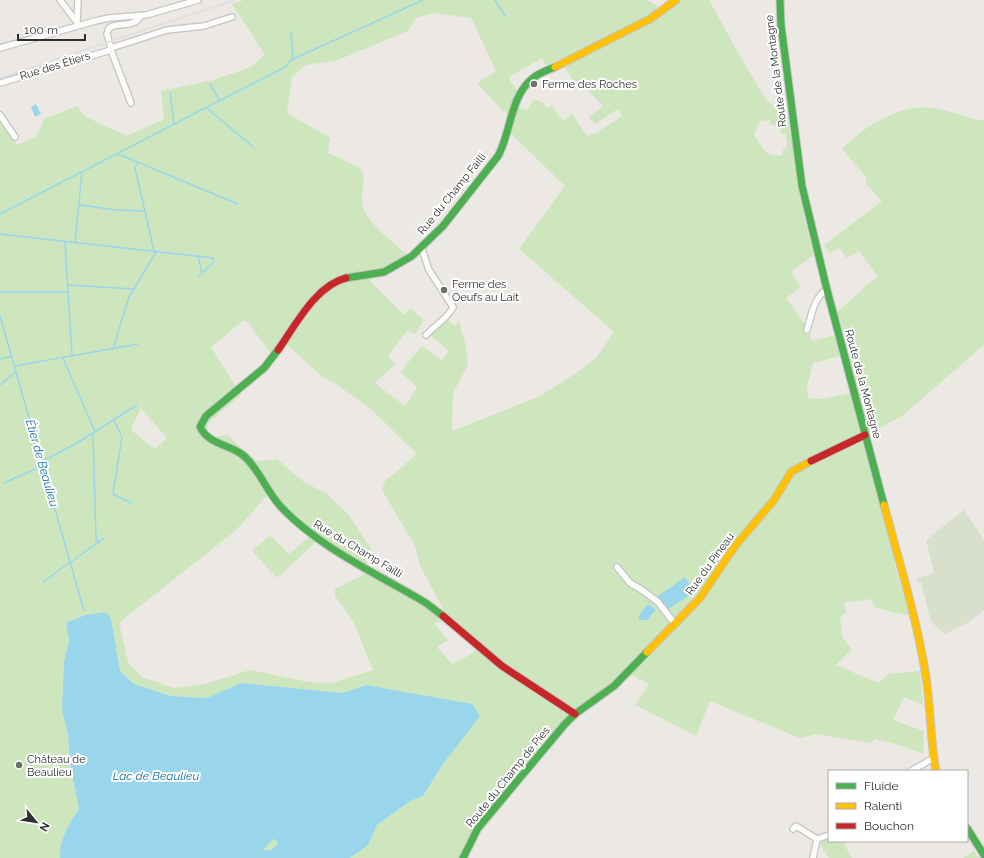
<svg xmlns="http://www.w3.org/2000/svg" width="984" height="858" font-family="Raleway,sans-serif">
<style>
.green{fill:#cee6be;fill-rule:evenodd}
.cemetery{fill:#d8e0cc}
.water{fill:#99d6ec;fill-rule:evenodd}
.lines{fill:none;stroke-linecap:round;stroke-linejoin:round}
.stream{stroke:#99d6ec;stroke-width:1.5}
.street-casing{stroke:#c5c4c5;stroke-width:8}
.fast-casing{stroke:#c5c4c5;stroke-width:9}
.slow-casing{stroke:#c5c4c5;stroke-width:9}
.jam-casing{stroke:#c5c4c5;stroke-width:9}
.street{stroke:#fcfcfb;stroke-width:5.5}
.fast{stroke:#4caf50;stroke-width:7}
.slow{stroke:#ffc107;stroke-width:7}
.jam{stroke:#c62828;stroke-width:7}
.rail{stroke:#dfdfe1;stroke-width:1.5}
.poi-dot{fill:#706f6e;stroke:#fff;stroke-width:1.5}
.labels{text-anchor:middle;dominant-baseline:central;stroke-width:4;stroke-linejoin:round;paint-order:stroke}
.street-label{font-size:11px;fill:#2e2e2e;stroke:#fff}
.poi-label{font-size:11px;fill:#2e2e2e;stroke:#fff;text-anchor:start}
.water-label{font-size:12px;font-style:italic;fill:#0d6fa3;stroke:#fff}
</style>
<rect width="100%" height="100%" fill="#ece8e4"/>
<g class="green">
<path d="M244 0H647L661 8 671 0H709L739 54 766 100 788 117 797 120 803 164 796 166 804 216 814 255 791 272 801 287 786 298 803 322 805 323 812 341 836 335 840 356 813 363 807 387 808 398 822 399 857 392 836 313 867 285 878 277 859 251 847 258 839 248 830 253 824 245 882 201 865 183 867 178 842 149C861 129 888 112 915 108 925 106 937 109 946 111 958 113 972 120 984 120V345L902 416 868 434 902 557 894 562 910 616 876 608 870 599 844 603 846 613 840 617 842 637 852 649 836 665 878 683 889 674 920 671 923 705 904 697 893 720 924 731 923 754 896 744 874 739 872 743 817 734 800 738 710 701 696 736 635 705 649 684 629 674 576 716 478 836 466 858H350L368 845 377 825 410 801 423 796 443 764 366 685 343 693 241 683 207 698 171 696 134 684 120 671 85 615 66 623 69 641 64 662 62 710 68 735 70 763 79 809C69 824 59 839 60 858H0V121L17 145 37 136 44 119 77 106 86 117 127 136 164 119 161 91 213 80 249 68 265 55 232 4ZM434 13 471 18 496 71 477 83 502 110 507 112 504 127 565 186 519 249 614 332 597 357 581 370 540 396 452 431 453 393 468 365 466 347 459 321 455 326 447 319 430 335 449 351 442 360 422 346 400 372 417 387 405 406 375 383 395 364 388 356 407 331 415 334 424 320 410 308 404 315 371 282 370 273 386 269 408 255C393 242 375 230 365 212 357 198 368 178 361 170 354 164 337 157 328 153L330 138 287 113 292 77 306 65 338 60 408 31 416 18ZM542 58 546 66 559 59 578 88 585 87 603 106 589 117 595 124 618 109 622 116 596 133 587 136 572 114 563 121 551 105 547 108 542 102 534 99 527 110 512 105 518 91 511 82 509 77ZM770 120V125L780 124 781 134H786L787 148 783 149V155C765 158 764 149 754 135L760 121ZM244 320 248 322 275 360 287 345 323 377 336 384 373 411 417 454 385 481 382 490 415 546 420 566 444 610 366 563 371 548 347 513 326 493 305 483 277 459 257 461 227 435 214 437 207 431 208 423 241 395 211 347ZM141 408 167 438 155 449 131 430ZM273 493 314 533 289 554 270 535 252 551 277 578 316 542 365 574 335 589V596L353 621 373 670 332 683 308 682 250 670 205 684 174 688 142 677 128 662 120 626 121 621 234 532 266 497ZM453 619 482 644 468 656 452 664 437 647 448 640 434 623Z"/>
<polygon points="829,838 829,841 847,841 844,844 852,858 829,858 819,843"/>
<path d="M272 839 278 842C274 850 270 850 262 850Z"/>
<polygon points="974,850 978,858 963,858"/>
</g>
<polygon class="cemetery" points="964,510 984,540 984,610 969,622 945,634 931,622 921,581 918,582 917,578 934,573 926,540"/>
<g class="water">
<polygon points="36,104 41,114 35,117 31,107"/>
<polygon points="685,577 694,592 667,610 658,596"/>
<polygon points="648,604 656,610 647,620 639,620 639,615"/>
<path d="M106 612 111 619 120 671 134 684 171 696 207 698 241 683 343 693 366 685 472 704 480 716 443 764 423 796 410 801 377 825 368 845 350 858H60C59 839 69 824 79 809L70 763 68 735 62 710 64 662 69 641 66 623 85 615ZM273 839 278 842C275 849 270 851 263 850Z"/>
</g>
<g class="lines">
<g class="stream">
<polyline points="495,0 505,16"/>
<polyline points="291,31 293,59"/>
<polyline points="210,84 220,101"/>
<polyline points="170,93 174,124"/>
<polyline points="207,108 253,147"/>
<polyline points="118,154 238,204"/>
<polyline points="137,164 135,168 154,251"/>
<polyline points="79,205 117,210 145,211"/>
<polyline points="0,214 285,67 291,60 423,0"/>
<polyline points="0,234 213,258 214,262 199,276"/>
<polyline points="65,242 72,356"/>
<polyline points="75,243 82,172"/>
<polyline points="198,256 202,273"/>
<polyline points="68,285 134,289"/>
<polyline points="0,292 68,292"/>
<polyline points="0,316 84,611"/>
<polyline points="113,349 129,297 156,252"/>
<polyline points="63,358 95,432"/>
<polyline points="0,359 12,356"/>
<polyline points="15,366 138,344"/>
<polyline points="0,385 16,372"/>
<polyline points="114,420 122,437 113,494 131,503"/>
<polyline points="93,433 96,539 99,543"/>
<polyline points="41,462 77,443 137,405"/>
<polyline points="4,483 42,466"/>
<polyline points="43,582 104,538"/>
</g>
<g class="street-casing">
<g id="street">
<polyline points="60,0 76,21"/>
<polyline points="77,22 78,0"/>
<polyline points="0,48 95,21 109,18 146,15 198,0"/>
<path d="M111 48 107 34 109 28C119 21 134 29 140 16"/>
<polyline points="111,50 131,103"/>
<polyline points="0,83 111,50 111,48 167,30 204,26 232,17"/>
<polyline points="0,115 15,137"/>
<path d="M422 249 429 270 453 307C450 316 433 327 426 335"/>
<path d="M807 330C811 317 814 296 827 290"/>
<polyline points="617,567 630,583 642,590 658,602 675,624"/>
<polyline points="911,771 932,759"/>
<polyline points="793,829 796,826 817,839 829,835"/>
<polyline points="813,858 817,839"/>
</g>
</g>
<g class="fast-casing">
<g id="fast">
<polyline points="780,0 781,25 802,186 827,290 884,505"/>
<path d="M346 278 384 272 412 256 443 226 498 156C511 133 510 96 533 78 539 73 548 70 555 67"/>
<path d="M278 350 264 368 206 416 200 427C209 445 230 444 244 456 260 470 267 493 282 508 320 548 379 575 426 603L443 616"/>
<polyline points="967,828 984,855"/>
<polyline points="463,858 478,828 565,724 575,714 614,686 647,652"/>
</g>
</g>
<g class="slow-casing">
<g id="slow">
<polyline points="555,67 650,19 676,0"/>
<path d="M884 505C899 561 917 619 926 677 931 708 930 740 936 771"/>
<polyline points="647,652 700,598 735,546 774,500 791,472 811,461"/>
</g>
</g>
<g class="jam-casing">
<g id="jam">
<path d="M278 350C295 326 316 285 346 278"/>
<polyline points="811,461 865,435"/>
<polyline points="443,616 502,666 575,714"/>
</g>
</g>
<use href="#street" class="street"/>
<use href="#fast" class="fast"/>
<use href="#slow" class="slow"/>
<use href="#jam" class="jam"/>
<polyline class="rail" points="0,78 235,0"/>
</g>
<g class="poi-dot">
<circle cx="534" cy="84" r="4"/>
<circle cx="444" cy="290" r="4"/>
<circle cx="19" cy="765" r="4"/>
</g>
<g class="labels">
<g class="street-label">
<text transform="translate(55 66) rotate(-17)">Rue des Étiers</text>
<text transform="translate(776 71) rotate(-97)">Route de la Montagne</text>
<text transform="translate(452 194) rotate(-51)">Rue du Champ Failli</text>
<text transform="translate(863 384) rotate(75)">Route de la Montagne</text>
<text transform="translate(358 549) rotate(31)">Rue du Champ Failli</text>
<text transform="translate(710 564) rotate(-54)">Rue du Pineau</text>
<text transform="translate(508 777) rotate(-51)">Route du Champ de Pies</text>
</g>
<g class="poi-label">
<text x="542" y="84">Ferme des Roches</text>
<text x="452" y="284">Ferme des<tspan x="452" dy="13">Oeufs au Lait</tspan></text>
<text x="27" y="759">Château de<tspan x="27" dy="13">Beaulieu</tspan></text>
</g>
<g class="water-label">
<text transform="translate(42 463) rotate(74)">Étier de Beaulieu</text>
<text x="156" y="776">Lac de Beaulieu</text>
</g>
</g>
<rect x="828" y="770" width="140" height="72" fill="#ffffff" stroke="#ababab"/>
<rect x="836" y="783" width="20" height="6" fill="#4caf50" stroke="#ababab"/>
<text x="864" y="790" font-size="12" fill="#2e2e2e">Fluide</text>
<rect x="836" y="803" width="20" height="6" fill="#ffc107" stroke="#ababab"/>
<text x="864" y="810" font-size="12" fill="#2e2e2e">Ralenti</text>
<rect x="836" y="823" width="20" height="6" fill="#c62828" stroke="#ababab"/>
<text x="864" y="830" font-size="12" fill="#2e2e2e">Bouchon</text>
<g transform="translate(36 822) rotate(120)" stroke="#ffffff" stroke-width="3" paint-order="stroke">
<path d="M0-3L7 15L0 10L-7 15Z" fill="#2e2e2e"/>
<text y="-6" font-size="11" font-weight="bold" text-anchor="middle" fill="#2e2e2e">N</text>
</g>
<path d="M18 34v6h67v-6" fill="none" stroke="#2e2e2e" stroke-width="2"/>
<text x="24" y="34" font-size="12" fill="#2e2e2e" stroke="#ffffff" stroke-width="3" paint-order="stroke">100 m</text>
</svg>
